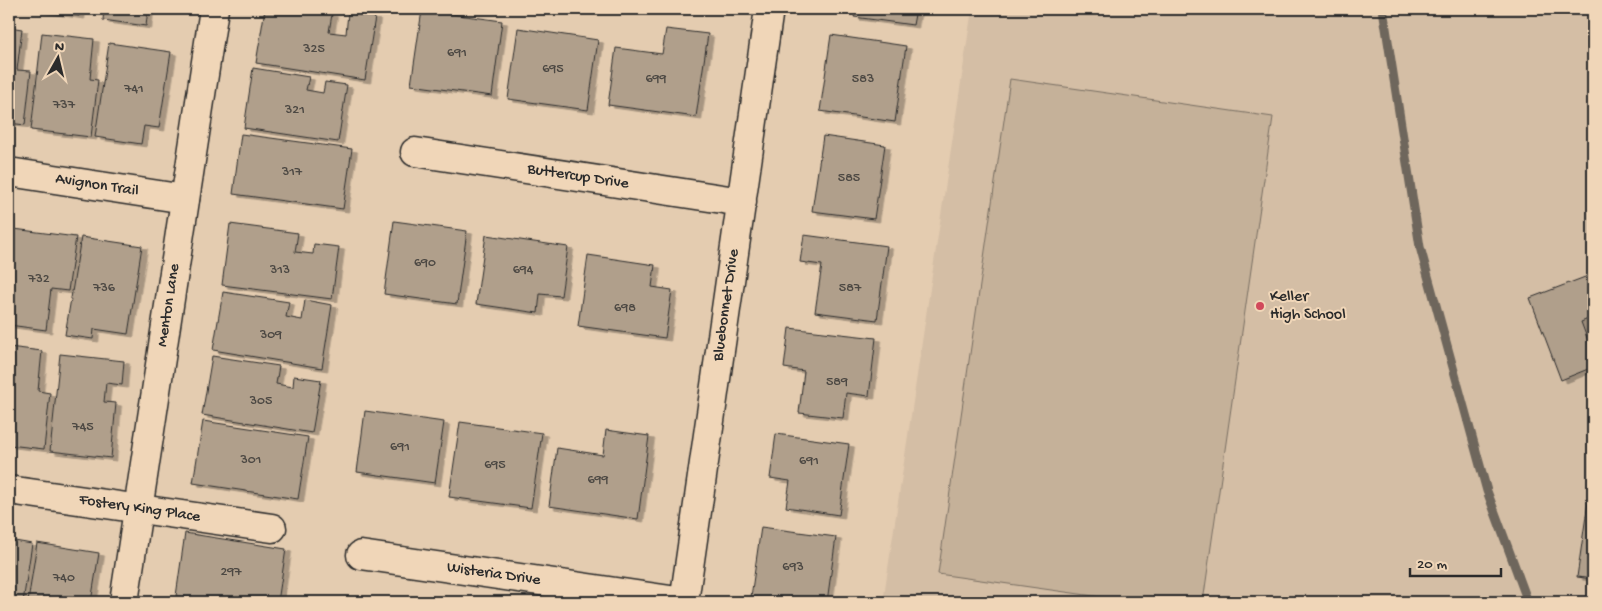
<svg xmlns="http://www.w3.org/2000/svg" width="1602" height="611" font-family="'Gochi Hand',sans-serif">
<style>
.built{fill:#d4bea5}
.green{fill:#c5b199;stroke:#786e62}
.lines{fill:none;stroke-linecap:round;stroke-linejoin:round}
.stream{stroke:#6e665b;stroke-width:9}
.building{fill:#b09f8b;stroke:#2b2b2b;filter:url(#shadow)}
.minor-casing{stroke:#2b2b2b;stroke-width:31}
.minor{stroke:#f0d6b8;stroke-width:28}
.poi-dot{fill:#d1495b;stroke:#f0d6b8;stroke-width:2}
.labels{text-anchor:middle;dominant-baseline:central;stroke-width:4;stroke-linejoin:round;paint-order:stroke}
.number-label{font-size:14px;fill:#4c4843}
.street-label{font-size:16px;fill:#2b2b2b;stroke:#f0d6b8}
.poi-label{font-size:16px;fill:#2b2b2b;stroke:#f0d6b8;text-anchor:start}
</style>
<defs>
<filter id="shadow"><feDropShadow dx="5.5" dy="3" stdDeviation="0" flood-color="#0004"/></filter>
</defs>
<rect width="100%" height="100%" fill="#e4ccb0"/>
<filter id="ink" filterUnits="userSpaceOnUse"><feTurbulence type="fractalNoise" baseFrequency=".02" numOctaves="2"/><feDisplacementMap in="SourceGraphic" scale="10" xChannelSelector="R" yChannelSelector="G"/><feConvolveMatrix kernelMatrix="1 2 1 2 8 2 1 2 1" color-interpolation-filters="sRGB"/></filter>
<g filter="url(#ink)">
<polygon class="built" points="972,9 1593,9 1593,602 883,602"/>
<polygon class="green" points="1010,79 1273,117 1203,602 1136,602 938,574"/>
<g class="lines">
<polyline class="stream" points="1383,9 1420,247 1487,491 1528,602"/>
</g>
<g class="building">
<polygon points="37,9 80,9 79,16 37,10"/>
<polygon points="104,9 148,9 146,26 103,20"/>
<polygon points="265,9 300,9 332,14 329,32 346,34 348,13 375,17 365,80 256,63"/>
<polygon points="856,9 916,9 913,25 854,17"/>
<polygon points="422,10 502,21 492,96 411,85"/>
<polygon points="9,27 22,29 17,70 31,71 25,125 9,123"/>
<polygon points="518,28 598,40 588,110 508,99"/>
<polygon points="666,29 708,34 696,117 608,105 616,48 662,54"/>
<polygon points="42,33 94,39 90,79 98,80 91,137 31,130"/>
<polygon points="831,35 906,46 895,122 820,111"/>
<polygon points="109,43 171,52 159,128 144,126 141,144 95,137"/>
<polygon points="253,68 309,77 306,90 323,93 325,82 347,85 338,142 244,128"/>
<polygon points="241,134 352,149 343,209 233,194"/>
<polygon points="823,136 885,145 874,219 812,211"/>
<polygon points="394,221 467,231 457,304 384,294"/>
<polygon points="230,224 298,233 295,252 313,254 314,244 339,247 332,299 222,285"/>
<polygon points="14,229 76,237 68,291 51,289 46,330 9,325 9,269"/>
<polygon points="486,235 568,247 561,296 540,294 538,313 476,304"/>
<polygon points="804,235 887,246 877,320 815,312 822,265 800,262"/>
<polygon points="81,237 142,246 128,334 94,329 93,339 65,335"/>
<polygon points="588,255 655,265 652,287 672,290 665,338 578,326"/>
<polygon points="1593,274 1593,317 1581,322 1593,354 1593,367 1561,380 1530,298"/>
<polygon points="223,292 289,302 286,317 302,320 305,300 332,305 322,368 213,350"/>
<polygon points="789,328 876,338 869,396 846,393 843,418 799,413 804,371 784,368"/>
<polygon points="9,347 42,351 38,391 50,393 44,449 9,445"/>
<polygon points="60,354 124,361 122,385 106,383 104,402 116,403 111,458 50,451"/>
<polygon points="212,356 279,366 276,384 293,387 294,376 321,380 312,433 202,415"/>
<polygon points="365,411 444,422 435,483 357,472"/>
<polygon points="203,421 308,437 298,499 193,483"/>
<polygon points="460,422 542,433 531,508 449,497"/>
<polygon points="606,430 649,436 638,519 549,506 557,448 603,455"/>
<polygon points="776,434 849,444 839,515 786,507 790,481 770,478"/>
<polygon points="1593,468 1593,579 1577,577"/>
<polygon points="761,527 836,537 827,602 788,602 751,597"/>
<polygon points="185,533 286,549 278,602 219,602 176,596"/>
<polygon points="9,540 32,544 23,602 9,602"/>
<polygon points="37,543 99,553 91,602 28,602"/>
</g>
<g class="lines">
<g class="minor-casing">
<g id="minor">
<path id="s1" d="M415 152 742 202"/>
<path id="s2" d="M9 172 185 199"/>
<path id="s3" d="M9 490 272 528"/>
<path id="s4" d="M361 555 684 602"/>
<path id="s5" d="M124 602 214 9"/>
<path id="s6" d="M684 602 769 9"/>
</g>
</g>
<use href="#minor" class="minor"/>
</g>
</g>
<circle class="poi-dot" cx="1260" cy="306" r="5"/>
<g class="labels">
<g class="number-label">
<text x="314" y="49">325</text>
<text x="457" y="53">691</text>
<text x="553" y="69">695</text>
<text x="656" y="79">699</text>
<text x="863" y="79">583</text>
<text x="134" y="89">741</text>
<text x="64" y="105">737</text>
<text x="295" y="110">321</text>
<text x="292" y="172">317</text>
<text x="849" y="178">585</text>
<text x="425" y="263">690</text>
<text x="280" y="270">313</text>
<text x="523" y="270">694</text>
<text x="39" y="279">732</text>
<text x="104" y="288">736</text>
<text x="850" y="288">587</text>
<text x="625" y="308">698</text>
<text x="271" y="335">309</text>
<text x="837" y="382">589</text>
<text x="261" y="401">305</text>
<text x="83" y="427">745</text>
<text x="400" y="447">691</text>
<text x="251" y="460">301</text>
<text x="809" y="461">691</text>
<text x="495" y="465">695</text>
<text x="598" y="480">699</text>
<text x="793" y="567">693</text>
<text x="231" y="572">297</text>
<text x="64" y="578">740</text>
</g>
<g class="street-label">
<text stroke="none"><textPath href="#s1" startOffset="165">Buttercup Drive</textPath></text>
<text stroke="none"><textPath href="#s2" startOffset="89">Avignon Trail</textPath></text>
<text stroke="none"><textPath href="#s5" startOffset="300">Menton Lane</textPath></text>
<text stroke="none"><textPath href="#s6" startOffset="300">Bluebonnet Drive</textPath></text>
<text stroke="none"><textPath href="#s3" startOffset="132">Fostery King Place</textPath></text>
<text stroke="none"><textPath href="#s4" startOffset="134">Wisteria Drive</textPath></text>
</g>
<g class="poi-label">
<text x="1270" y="297">Keller<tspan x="1270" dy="18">High School</tspan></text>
</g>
</g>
<rect width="1602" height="611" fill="none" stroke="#f0d6b8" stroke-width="30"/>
<rect x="15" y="15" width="1572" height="581" fill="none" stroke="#2b2b2b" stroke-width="2" filter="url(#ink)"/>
<g transform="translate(58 58) rotate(8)" stroke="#f0d6b8" stroke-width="4" paint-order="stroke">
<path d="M0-4L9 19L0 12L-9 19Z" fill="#2b2b2b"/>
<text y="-8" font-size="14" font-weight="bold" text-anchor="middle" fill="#2b2b2b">N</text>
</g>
<path d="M1410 568v8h91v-8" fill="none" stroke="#2b2b2b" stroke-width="2.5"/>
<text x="1417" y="568" font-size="15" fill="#2b2b2b" stroke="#f0d6b8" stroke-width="4" paint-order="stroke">20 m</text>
</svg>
